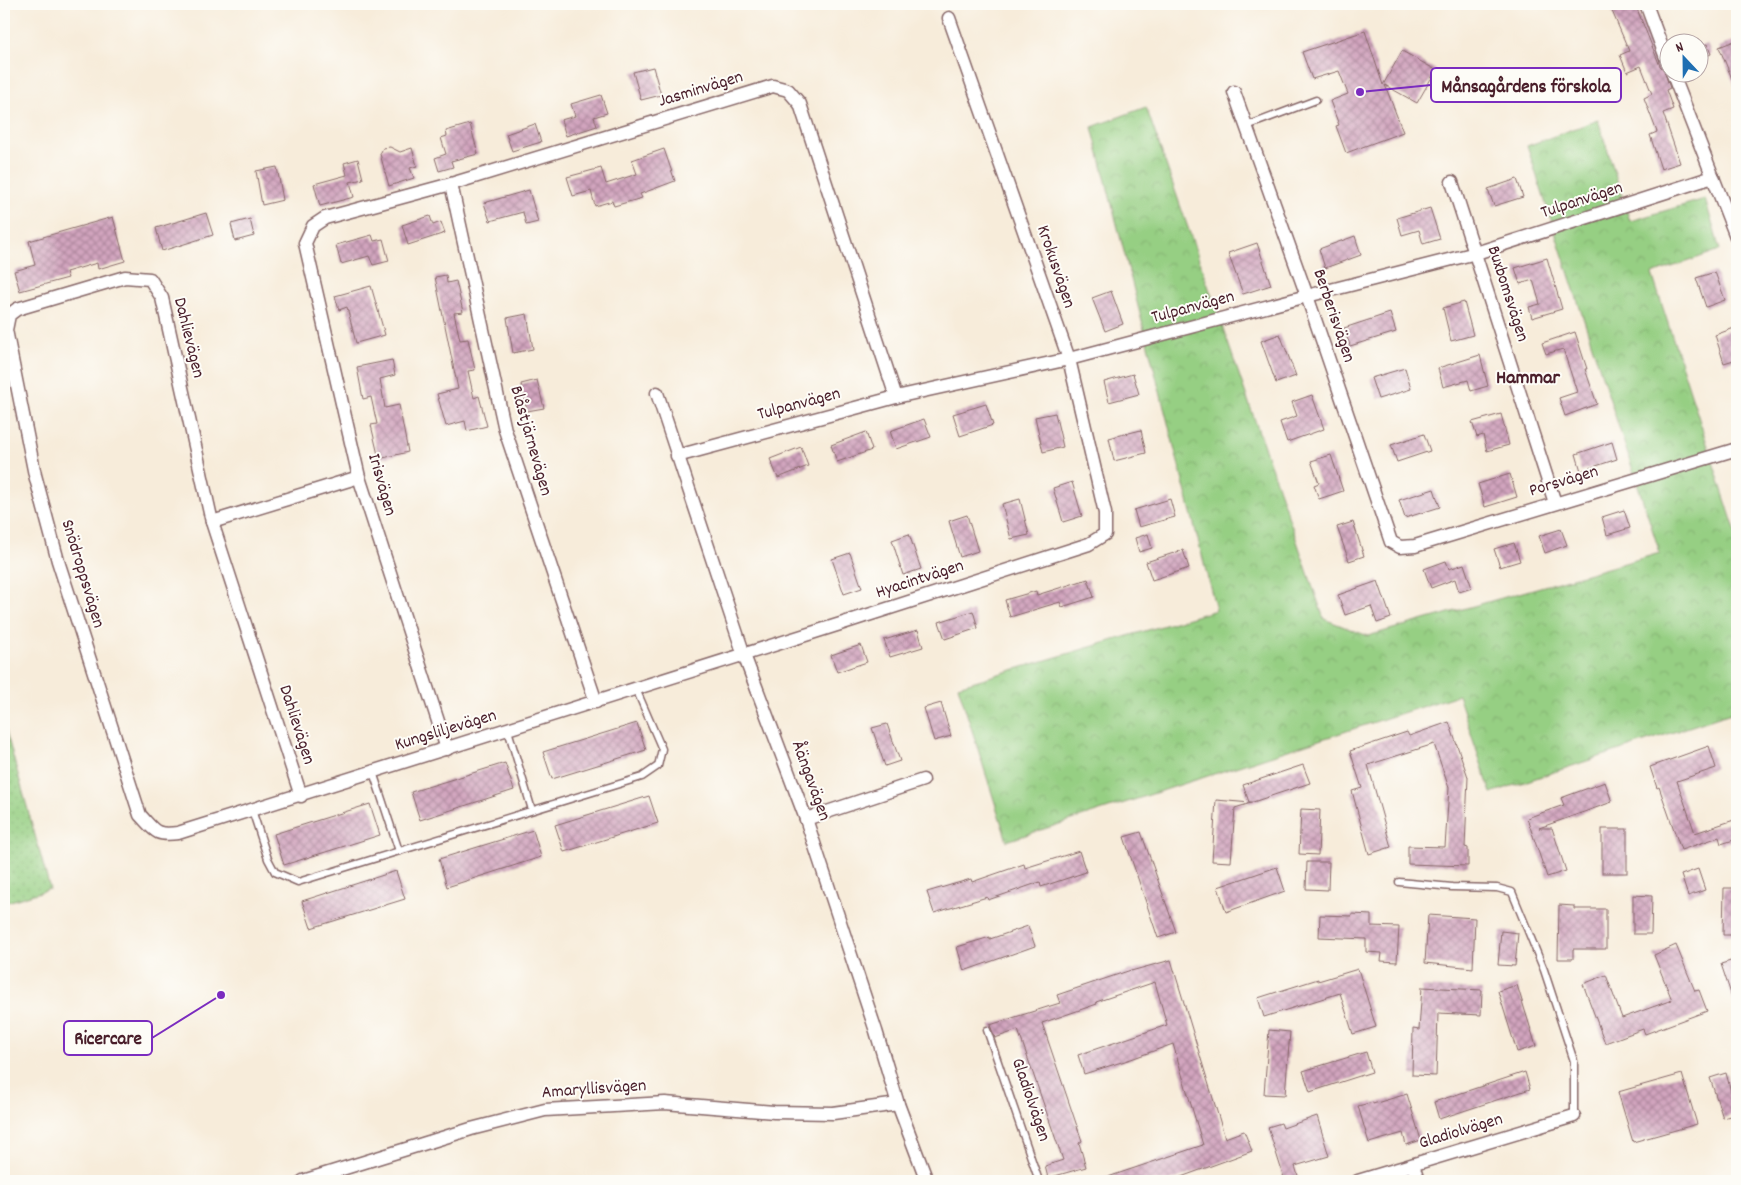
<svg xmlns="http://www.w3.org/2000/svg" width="1741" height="1185" font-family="Dekko,sans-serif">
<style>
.grass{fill:url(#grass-dots);stroke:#707757}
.park{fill:url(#park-crowns);stroke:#707757}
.building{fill:url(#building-cross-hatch)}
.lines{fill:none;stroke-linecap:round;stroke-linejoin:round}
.service-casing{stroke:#876768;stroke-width:9}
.minor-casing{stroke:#876768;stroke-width:15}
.service{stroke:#fff;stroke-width:6}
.minor{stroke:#fff;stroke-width:12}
.labels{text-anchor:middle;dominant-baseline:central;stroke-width:4;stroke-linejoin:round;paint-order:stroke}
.street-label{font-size:18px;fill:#4a1f2b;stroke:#fdfcf7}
.quarter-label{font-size:20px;font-weight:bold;fill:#4a1f2b;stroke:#fdfcf7}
.leader{fill:none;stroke:#7b2cbf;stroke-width:2}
.callout-dot{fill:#7b2cbf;stroke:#fdfcf7;stroke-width:2}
.callout{fill:#fdfcf7;stroke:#7b2cbf;stroke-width:2}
.callout-label{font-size:19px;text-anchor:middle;font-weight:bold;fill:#4a1f2b}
</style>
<defs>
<pattern id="grass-dots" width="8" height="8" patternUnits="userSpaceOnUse" patternTransform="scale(1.25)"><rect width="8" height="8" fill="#96cf83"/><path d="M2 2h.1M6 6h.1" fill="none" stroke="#83b171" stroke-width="1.8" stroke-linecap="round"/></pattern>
<pattern id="park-crowns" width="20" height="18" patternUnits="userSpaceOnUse" patternTransform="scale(1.25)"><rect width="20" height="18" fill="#96cf83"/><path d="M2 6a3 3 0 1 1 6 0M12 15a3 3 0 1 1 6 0" fill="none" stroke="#83b171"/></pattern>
<pattern id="building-cross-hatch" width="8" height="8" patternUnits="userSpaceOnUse" patternTransform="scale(1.25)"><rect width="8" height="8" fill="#d1a4be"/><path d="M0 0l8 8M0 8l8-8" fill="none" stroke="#ac859b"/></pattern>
</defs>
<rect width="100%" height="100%" fill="#fdfcf7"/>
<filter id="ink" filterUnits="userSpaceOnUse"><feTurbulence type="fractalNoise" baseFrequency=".02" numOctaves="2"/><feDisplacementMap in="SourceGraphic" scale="10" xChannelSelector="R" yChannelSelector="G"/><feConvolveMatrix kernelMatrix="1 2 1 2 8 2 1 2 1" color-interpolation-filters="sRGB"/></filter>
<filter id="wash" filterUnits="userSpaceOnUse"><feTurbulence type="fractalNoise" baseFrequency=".0096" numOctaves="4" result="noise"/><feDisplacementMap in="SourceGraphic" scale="20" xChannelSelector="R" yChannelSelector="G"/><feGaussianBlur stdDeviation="1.12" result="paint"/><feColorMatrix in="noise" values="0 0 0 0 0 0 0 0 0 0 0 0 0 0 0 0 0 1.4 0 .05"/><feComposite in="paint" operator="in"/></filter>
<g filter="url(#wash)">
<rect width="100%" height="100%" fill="#f7ecda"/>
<polygon class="grass" points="4,724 50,889 4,903"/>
<polygon class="park" points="1146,107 1324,619 1368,636 1660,553 1527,146 1598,120 1630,221 1705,199 1720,250 1652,274 1737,536 1737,711 1491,793 1458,695 1007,841 958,686 1216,610 1092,127"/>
<g id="blocks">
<g class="building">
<polygon points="1609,4 1635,4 1660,66 1664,70 1670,88 1666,90 1673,109 1663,113 1680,163 1661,169 1650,135 1657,132 1644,98 1652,94 1641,66 1627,72 1620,55 1629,51"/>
<polygon points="1365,31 1383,85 1402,51 1436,70 1417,103 1385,85 1403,132 1346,153 1336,126 1339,125 1330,101 1348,94 1339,71 1312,79 1302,52"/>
<polygon points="1737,40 1737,91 1719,47"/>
<polygon points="1707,44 1711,54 1698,60 1698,47"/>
<polygon points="653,67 661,95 641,100 633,72"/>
<polygon points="601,95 607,113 594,117 597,126 566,136 561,120 575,116 571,104"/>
<polygon points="470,124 478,154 451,161 453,167 439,171 435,158 446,154 441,138 447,136 446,131"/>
<polygon points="535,124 541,142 512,151 506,134"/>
<polygon points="390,147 400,152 412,148 417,166 410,168 414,178 389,186 380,154 383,148"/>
<polygon points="664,149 675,181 640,194 642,198 614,206 612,201 595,206 591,191 573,196 567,177 601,168 606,184 637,174 632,160"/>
<polygon points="358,159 363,179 350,182 354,197 320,206 314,184 347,175 344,163"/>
<polygon points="277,167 283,200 262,205 256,171"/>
<polygon points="1517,179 1523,197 1494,206 1488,189"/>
<polygon points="529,190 538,222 526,225 523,212 490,221 484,203"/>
<polygon points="1430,208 1440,239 1423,244 1419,230 1402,235 1397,218"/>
<polygon points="206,213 213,235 162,251 156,228"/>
<polygon points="430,216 433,225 441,222 445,233 408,245 402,225"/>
<polygon points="113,217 125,261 98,269 97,263 66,272 68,278 20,291 14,271 35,265 29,241"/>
<polygon points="250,219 254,236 235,241 231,224"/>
<polygon points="372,235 374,241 383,239 389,261 373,265 369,256 341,264 336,245"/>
<polygon points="1355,236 1361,255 1325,268 1319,249"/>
<polygon points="1257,243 1271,285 1243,294 1228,253"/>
<polygon points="1547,258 1562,309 1532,318 1529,307 1540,304 1533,280 1520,284 1515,268"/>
<polygon points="1715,272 1725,300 1706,307 1696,278"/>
<polygon points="446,275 447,283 456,281 463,312 454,313 460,340 468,339 475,370 468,371 474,398 479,396 487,426 467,431 465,421 446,426 437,394 458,389 435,277"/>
<polygon points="371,286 385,335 356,343 347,307 339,310 335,296"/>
<polygon points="1111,291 1123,324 1105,331 1092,298"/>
<polygon points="1464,302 1473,335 1451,341 1443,308"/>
<polygon points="1390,313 1396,332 1350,346 1344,328"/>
<polygon points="527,314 533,349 513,353 507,318"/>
<polygon points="1737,327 1737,359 1724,363 1715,335"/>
<polygon points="1575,332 1587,369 1585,369 1597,404 1565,416 1559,398 1577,392 1563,349 1546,354 1542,343"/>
<polygon points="1280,334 1296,376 1276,383 1261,341"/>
<polygon points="1480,355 1488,386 1471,391 1468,380 1443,387 1438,368"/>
<polygon points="392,360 395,375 380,379 385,408 399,405 408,452 379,459 371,425 377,424 371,397 363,399 357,367"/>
<polygon points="1405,368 1411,389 1378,399 1371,378"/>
<polygon points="1133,374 1139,394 1109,402 1104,382"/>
<polygon points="537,380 544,408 527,411 521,384"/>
<polygon points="1312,395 1324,429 1287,442 1280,422 1297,416 1292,402"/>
<polygon points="986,404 993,425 960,436 953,414"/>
<polygon points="1055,413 1063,447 1043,452 1035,417"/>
<polygon points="1501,414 1509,445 1487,451 1483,435 1477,437 1472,422"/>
<polygon points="924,419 931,437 896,449 890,431"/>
<polygon points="1141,430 1146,453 1114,461 1109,438"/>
<polygon points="866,432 872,450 837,462 831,445"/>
<polygon points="1424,434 1430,451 1397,462 1391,445"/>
<polygon points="1612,442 1617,459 1581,471 1576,454"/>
<polygon points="801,447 808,466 778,478 770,459"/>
<polygon points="1331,455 1343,491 1319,499 1314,485 1319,483 1311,461"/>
<polygon points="1510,474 1517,497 1485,507 1478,484"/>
<polygon points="1072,482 1082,516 1063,522 1053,488"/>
<polygon points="1434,489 1440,507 1405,518 1399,500"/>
<polygon points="1020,499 1029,535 1011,539 1002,504"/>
<polygon points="1170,499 1175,517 1139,527 1134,510"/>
<polygon points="1624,510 1630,528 1607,535 1602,517"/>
<polygon points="967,515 978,551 960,557 949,521"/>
<polygon points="1353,522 1364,556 1349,561 1337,527"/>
<polygon points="1561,529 1567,545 1545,553 1539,536"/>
<polygon points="909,534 921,569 903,575 892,540"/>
<polygon points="1148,534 1152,548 1139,552 1135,538"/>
<polygon points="1514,543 1520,561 1500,567 1494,549"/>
<polygon points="1183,550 1189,568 1152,580 1146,562"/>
<polygon points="850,553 862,588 844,594 832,559"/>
<polygon points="1446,561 1449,569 1464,564 1472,588 1459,592 1455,579 1431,588 1424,569"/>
<polygon points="1088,579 1094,597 1062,607 1060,602 1010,617 1005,600 1036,591 1037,595"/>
<polygon points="1378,581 1391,618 1377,623 1371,606 1345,615 1338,595"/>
<polygon points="973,611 978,628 945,639 939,622"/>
<polygon points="918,630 923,647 890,657 884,640"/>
<polygon points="861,645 867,662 837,672 831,655"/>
<polygon points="941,703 951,736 934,741 924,708"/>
<polygon points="1449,722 1468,777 1465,847 1468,848 1468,866 1408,864 1408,846 1445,847 1449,788 1434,744 1368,765 1391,847 1369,854 1352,791 1362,788 1350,751 1407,732 1409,736"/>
<polygon points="637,723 646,750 552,779 543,752"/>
<polygon points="887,724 900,761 885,766 872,728"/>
<polygon points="1709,746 1716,768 1677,781 1695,833 1737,819 1737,839 1721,844 1719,837 1681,850 1659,787 1657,788 1650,767"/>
<polygon points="505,763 514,790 420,820 411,792"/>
<polygon points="1303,765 1310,783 1253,802 1249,802 1243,785"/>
<polygon points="1605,782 1612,802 1539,828 1552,828 1566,871 1547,877 1527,818 1564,805 1561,798"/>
<polygon points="649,796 658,823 564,852 555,825"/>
<polygon points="1216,800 1251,803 1235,808 1231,862 1212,861"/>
<polygon points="370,804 380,835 284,865 274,834"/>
<polygon points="1301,809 1320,810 1318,855 1299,854"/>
<rect x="1602" y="829" width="25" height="44"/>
<polygon points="533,830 541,857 447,887 439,859"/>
<polygon points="1141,832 1176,932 1158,938 1124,837"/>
<polygon points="1079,851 1086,872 1041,887 1040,882 988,900 987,897 934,913 927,892 971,879 972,882 1024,864 1025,868"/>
<polygon points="1307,862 1329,862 1328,890 1306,889"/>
<polygon points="1277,867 1285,891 1226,912 1218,887"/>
<polygon points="1698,869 1705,890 1688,896 1681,875"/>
<polygon points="396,871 405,899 311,928 302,901"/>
<polygon points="1724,888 1737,888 1737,935 1723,935"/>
<polygon points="1633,895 1652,896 1651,934 1633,934"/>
<polygon points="1559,905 1574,906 1574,909 1606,909 1606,949 1573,949 1573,959 1558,959"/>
<polygon points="1352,914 1371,915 1371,926 1399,927 1397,962 1381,961 1382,953 1366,952 1366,939 1319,937 1320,915 1352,916"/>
<polygon points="1428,915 1475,918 1473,968 1425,963"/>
<polygon points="1028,926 1035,946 964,971 957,947 990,937 990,939"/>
<polygon points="1501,931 1518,933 1515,966 1498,965"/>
<polygon points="1676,945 1695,991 1699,990 1707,1011 1645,1034 1643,1029 1605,1043 1583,984 1606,975 1622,1018 1672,1000 1654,955"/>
<polygon points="1737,959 1737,1006 1735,1006 1721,964"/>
<polygon points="1171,960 1225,1138 1244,1131 1252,1151 1170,1181 1102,1181 1102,1179 1203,1145 1173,1044 1131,1059 1084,1074 1078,1055 1167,1025 1155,982 1096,1002 1097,1004 1042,1023 1082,1141 1079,1143 1086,1167 1048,1178 1045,1166 1063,1160 1018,1030 995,1038 990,1025 1060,1003 1057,995 1131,970 1131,971"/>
<polygon points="1358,969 1376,1027 1353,1034 1340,993 1264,1017 1258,998 1318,979 1318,981"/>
<polygon points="1517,985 1536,1046 1517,1052 1498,991"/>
<polygon points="1422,987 1482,990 1481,1015 1438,1013 1436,1076 1412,1075 1413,1029 1419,1030"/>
<polygon points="1269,1030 1290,1032 1285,1095 1264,1094"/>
<polygon points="1366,1052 1372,1072 1310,1092 1303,1071"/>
<polygon points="1525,1072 1530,1089 1439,1119 1434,1102"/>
<polygon points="1726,1073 1737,1114 1723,1118 1710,1078"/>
<polygon points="1682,1074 1697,1124 1633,1142 1618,1092"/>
<polygon points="1407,1094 1421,1140 1406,1145 1403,1133 1369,1143 1358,1106 1373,1102 1373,1104"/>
<polygon points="1317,1116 1329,1156 1295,1166 1299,1179 1285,1181 1268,1127 1281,1123 1283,1128"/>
</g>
</g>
</g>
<g filter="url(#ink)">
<use href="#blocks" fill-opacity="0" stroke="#876768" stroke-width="1"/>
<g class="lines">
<g class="service-casing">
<g id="service">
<polyline points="1247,126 1316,100"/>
<polyline points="508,730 532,810"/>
<polyline points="373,772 399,851"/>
<polyline points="252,810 268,859 275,872 298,882 642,777 658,766 662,749 636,689"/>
<polyline points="1399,882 1452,887 1497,888 1512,892 1544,970 1574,1061 1574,1116"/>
<polyline points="987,1030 1039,1181"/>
</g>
</g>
<g class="minor-casing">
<g id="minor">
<polyline points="1646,4 1668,63"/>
<polyline points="1672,72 1737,239"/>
<polyline points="1234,92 1307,296 1391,542 1400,547 1415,546 1737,449"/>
<polyline points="1452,182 1555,503"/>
<polyline points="451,184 505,430 596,702"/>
<polyline points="657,393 744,655 806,819 876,1031 898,1104 927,1181"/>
<polyline points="677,456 896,397 1069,359 1307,296 1476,253 1713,177"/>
<polyline points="212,522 359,477"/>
<polyline points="447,749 359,477 305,243 313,226 325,218 451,184 773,86 788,90 800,104 896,397"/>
<path d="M301 796 212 522 162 298 150 279 125 277 17 309 9 315 6 330 35 475 58 561 140 815C155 831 155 836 178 833 483 738 786 642 1089 544L1105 534V513L1069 359 949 18"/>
<polyline points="806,819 923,780"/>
<polyline points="1413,1165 1418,1181"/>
<polyline points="303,1181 471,1129 545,1110 665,1103 774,1112 833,1113 898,1104"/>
<polyline points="1358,1181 1574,1116"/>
</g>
</g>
<use href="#service" class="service"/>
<use href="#minor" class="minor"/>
</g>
</g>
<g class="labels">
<g class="street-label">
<text transform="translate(701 90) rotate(-17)">Jasminvägen</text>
<text transform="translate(1582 201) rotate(-18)">Tulpanvägen</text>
<text transform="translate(1055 267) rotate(71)">Krokusvägen</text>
<text transform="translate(1507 294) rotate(72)">Buxbomsvägen</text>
<text transform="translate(1193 308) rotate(-15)">Tulpanvägen</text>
<text transform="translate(1333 316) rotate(71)">Berberisvägen</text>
<text transform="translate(188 338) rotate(76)">Dahlievägen</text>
<text transform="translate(799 405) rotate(-15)">Tulpanvägen</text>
<text transform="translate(530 441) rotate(74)">Blåstjärnevägen</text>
<text transform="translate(1564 482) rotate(-17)">Porsvägen</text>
<text transform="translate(381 485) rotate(74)">Irisvägen</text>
<text transform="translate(82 574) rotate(73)">Snödroppsvägen</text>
<text transform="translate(920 580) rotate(-18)">Hyacintvägen</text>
<text transform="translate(296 725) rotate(72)">Dahlievägen</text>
<text transform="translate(446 731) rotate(-17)">Kungsliljevägen</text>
<text transform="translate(810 781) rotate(70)">Åängavägen</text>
<text transform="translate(594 1090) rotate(-4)">Amaryllisvägen</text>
<text transform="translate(1030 1100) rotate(71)">Gladiolvägen</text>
<text transform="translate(1461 1132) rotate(-17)">Gladiolvägen</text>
</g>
<g class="quarter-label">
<text x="1528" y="379">Hammar</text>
</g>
</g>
<path class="leader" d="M1360 92L1431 85M221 995L152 1038"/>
<g class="callout-dot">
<circle cx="1360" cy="92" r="5"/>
<circle cx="221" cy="995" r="5"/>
</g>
<g class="callout">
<rect x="1431" y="68" width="190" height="34" rx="5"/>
<rect x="64" y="1021" width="88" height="34" rx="5"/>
</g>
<g class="callout-label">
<text x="1526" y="92">Månsagårdens förskola</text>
<text x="108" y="1044">Ricercare</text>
</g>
<rect width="1741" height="1185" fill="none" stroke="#fdfcf7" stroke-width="20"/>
<g transform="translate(1684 58) rotate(338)"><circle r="24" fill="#fdfcf7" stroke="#b5a4a5"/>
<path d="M0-4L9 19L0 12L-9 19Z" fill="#1f6fb2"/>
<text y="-8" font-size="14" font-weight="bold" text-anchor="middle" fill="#4a1f2b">N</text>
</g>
</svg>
